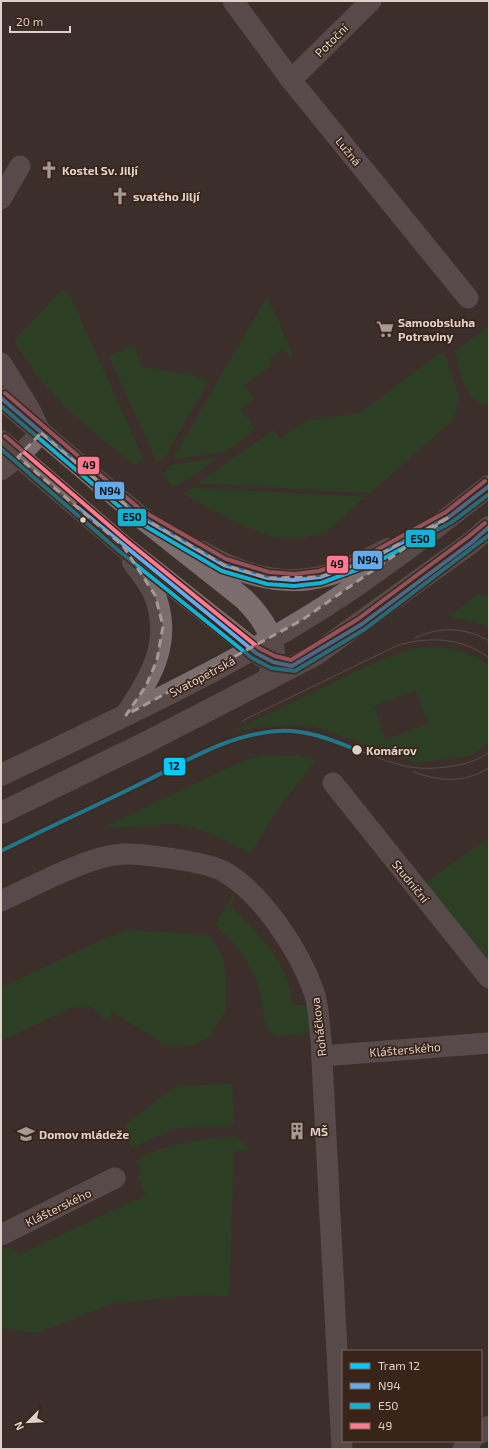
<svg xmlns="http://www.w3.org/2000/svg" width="490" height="1450" font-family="'Exo 2',sans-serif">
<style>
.green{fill:#19531c;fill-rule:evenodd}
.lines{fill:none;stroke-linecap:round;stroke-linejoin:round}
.minor{stroke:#7a6c6f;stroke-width:21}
.major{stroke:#7b6c6d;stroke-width:22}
.tram{stroke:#796e6e;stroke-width:1}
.bus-1-casing{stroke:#392419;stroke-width:7}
.bus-2-casing{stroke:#392419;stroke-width:7}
.bus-3-casing{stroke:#392419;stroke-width:7}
.bus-1{stroke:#60acee;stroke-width:4}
.bus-2{stroke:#13b2d5;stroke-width:4}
.bus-3{stroke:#fe7a93;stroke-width:4}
.tram-1-casing{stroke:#392419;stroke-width:7}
.tram-1{stroke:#0cf;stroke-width:4}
.marked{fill:none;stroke:#a69892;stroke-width:3;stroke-dasharray:8 5;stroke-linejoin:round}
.bus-dot{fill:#dfd0c9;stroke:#392419;stroke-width:1.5}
.labels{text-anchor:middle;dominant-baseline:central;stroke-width:3.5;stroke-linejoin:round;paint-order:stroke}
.street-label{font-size:12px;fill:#dfd0c9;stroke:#392419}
.poi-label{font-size:12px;font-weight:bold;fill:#dfd0c9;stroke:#392419;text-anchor:start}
.stop-label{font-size:12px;font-weight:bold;fill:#dfd0c9;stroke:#392419;text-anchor:start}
.line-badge{stroke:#392419;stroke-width:1.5}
.pale-badge-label{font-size:11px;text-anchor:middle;font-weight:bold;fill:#111}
</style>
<rect width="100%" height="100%" fill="#3c302b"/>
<g class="green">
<polygon points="63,289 70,296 141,454 142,459 139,463 134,465 70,412 38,377 14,341"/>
<polygon points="267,297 292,353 291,359 284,348 270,359 270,366 244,385 254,399 240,409 255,429 227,451 173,459"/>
<path d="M489 326V406C464 403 461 371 455 351Z"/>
<polygon points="134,345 141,367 190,375 209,380 163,459 157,462 109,356"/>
<polygon points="441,353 445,355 459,397 454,419 370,493 198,483 274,430 280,439 306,421 361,412"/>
<polygon points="219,457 180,484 173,486 167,481 164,474 169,466"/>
<path d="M192 488 365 497C351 508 338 524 323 533 320 535 315 535 311 536 267 547 222 514 184 494Z"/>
<path d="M480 594 489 597V628C476 621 463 619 448 618L474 597Z"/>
<path d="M423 647C445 647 473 650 489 667V742L482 748 468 756 423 762H414L322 729 305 725 261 726 230 733 374 663 407 650ZM416 690 428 724 385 740 374 706Z"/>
<polygon points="297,755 316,760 282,803 250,853 202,830 177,824 102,828 241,762 264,756"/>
<polygon points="489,838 489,970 422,885"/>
<path d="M234 893 235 897 230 906C260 936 287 960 293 1005H305L309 1011 310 1033 277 1036C261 1030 264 1009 261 995 259 986 255 977 251 968 242 951 230 938 215 925Z"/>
<polygon points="126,930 209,935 222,956 226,972 226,1008 211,1035 194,1045 167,1046 111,1011 111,1018 107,1021 90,1006 70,1008 1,1041 1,988 97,942"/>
<polygon points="232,1084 234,1123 231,1126 189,1127 172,1130 131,1148 125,1125 172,1089 178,1086"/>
<path d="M235 1137 244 1143 249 1150 234 1151 229 1296 196 1295 113 1303 38 1333 1 1328V1249L10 1248 19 1255 146 1195 138 1177 143 1174 136 1160C169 1143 199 1139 235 1137Z"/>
</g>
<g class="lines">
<g class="minor">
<polyline points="233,1 291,80 468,298"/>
<polyline points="291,80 371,1"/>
<polyline points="1,199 20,166"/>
<polyline points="1,363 29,408 41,433 18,457 1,470"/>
<polyline points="333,783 489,978"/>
<path d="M1 901C35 886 85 857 122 854 142 853 206 862 223 871 262 893 299 950 314 992 319 1006 319 1025 321 1040L342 1449"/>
<polyline points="322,1056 489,1043"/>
<polyline points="1,1235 115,1178"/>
<polyline points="481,1433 489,1426"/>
<polyline points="463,1449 472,1441"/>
</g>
<g class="major">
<path d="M1 398 138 515 244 599C259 614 275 634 274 658 273 665 270 672 268 679"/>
<polyline points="1,441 123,546 263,657"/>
<path d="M200 551C235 572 279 587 320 577 341 573 369 559 388 549"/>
<path d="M127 713C152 676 172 641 155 596 151 584 140 572 133 562"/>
<path d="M1 775C103 726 206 679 303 620 368 581 429 533 489 486"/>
<polyline points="1,813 145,743 315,655 472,542 489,527"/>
</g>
<g class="tram">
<path d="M415 638C440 626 465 627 489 641"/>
<path d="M242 721 396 646C427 636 463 637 489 658"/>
<path d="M357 750C391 762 409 772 446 767 462 765 476 762 489 752"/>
<path d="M414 772C440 782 465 783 489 768"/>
</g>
<g class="bus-1-casing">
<g id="bus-1">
<polyline points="1,398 138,515 224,565 268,578 294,580 320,577 373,558 449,517 489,486"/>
<polyline points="77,507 256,653 273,662 292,666"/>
<polyline points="292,666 362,624 472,542 489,527"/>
</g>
</g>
<g class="bus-2-casing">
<g id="bus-2">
<polyline points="1,406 135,520 222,571 267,584 294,586 321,583 375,563 452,522 489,494"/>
<polyline points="1,449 119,551 252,658 271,668 295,671 365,629 489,535"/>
</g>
</g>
<g class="bus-3-casing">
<g id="bus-3">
<polyline points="5,393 141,510 226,559 269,572 294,574 319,571 371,553 446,512 485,481"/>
<polyline points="5,436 127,541 259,648 275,656 291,660 358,619 468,537 485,523"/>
</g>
</g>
<use href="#bus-1" class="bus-1"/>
<use href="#bus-2" class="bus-2"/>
<use href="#bus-3" class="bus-3"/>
<g class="tram-1-casing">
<path id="tram-1" d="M1 851C49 827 98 805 146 781 188 760 230 734 278 731 306 729 332 740 357 750"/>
</g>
<use href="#tram-1" class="tram-1"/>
</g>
<path d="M0 0H490V1450H0ZM41 433 138 515 224 565 268 578 320 577 373 558 449 517 302 620 126 715 146 686 157 660 163 626 155 595 123 546 18 457Z" fill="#3c302b" fill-opacity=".55" fill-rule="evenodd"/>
<path class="marked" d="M41 433 138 515 224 565 268 578 320 577 373 558 449 517 302 620 126 715 146 686 157 660 163 626 155 595 123 546 18 457Z"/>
<defs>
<g id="church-bare" transform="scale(1.38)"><path d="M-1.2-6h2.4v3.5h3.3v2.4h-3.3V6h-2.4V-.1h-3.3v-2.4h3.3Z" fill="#a69892" stroke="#392419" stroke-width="2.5" paint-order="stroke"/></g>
<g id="supermarket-bare" transform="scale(1.38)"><path d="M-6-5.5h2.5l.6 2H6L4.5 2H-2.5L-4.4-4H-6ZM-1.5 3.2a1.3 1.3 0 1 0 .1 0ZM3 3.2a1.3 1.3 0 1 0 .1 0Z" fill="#a69892" stroke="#392419" stroke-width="2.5" paint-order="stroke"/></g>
<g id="building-bare" transform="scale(1.38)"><path d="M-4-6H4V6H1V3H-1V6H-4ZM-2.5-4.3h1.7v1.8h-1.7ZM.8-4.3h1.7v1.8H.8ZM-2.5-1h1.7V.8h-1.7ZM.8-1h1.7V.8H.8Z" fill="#a69892" stroke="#392419" stroke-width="2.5" paint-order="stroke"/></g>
<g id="university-bare" transform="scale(1.38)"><path d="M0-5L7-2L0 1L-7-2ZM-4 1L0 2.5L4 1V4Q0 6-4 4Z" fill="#a69892" stroke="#392419" stroke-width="2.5" paint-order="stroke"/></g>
</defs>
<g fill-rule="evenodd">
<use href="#church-bare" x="49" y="170"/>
<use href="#church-bare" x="120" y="196"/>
<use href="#supermarket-bare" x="385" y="329"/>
<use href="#building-bare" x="297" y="1131"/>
<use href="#university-bare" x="26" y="1134"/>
</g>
<g class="bus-dot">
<circle cx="83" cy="520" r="3.5"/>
<circle cx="357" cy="750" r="5.5"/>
</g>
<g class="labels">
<g class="street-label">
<text transform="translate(331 40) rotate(-45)">Potoční</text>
<text transform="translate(349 151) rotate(51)">Lužná</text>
<text transform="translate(202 676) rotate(-28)">Svatopetrská</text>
<text transform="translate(411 881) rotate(51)">Studniční</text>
<text transform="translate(318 1027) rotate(-97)">Roháčkova</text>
<text transform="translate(405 1049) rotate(-5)">Klášterského</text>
<text transform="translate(58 1207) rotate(-26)">Klášterského</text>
</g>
<g class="poi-label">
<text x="62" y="170">Kostel Sv. Jiljí</text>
<text x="133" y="196">svatého Jiljí</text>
<text x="398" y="322">Samoobsluha<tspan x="398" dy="14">Potraviny</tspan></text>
<text x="310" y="1131">MŠ</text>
<text x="39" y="1134">Domov mládeže</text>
</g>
<g class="stop-label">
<text x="366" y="750">Komárov</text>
</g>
</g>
<g class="line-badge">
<rect x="77" y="456" width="23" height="19" rx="4" fill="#fe7a93"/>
<rect x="94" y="481" width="31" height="19" rx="4" fill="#60acee"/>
<rect x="117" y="508" width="30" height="19" rx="4" fill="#13b2d5"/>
<rect x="405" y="529" width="31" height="19" rx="4" fill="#13b2d5"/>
<rect x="352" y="550" width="31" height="20" rx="4" fill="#60acee"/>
<rect x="326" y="555" width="23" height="19" rx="4" fill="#fe7a93"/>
<rect x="163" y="757" width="23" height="19" rx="4" fill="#0cf"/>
</g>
<g class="pale-badge-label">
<text x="89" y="469">49</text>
<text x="110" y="495">N94</text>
<text x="132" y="521">E50</text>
<text x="420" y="543">E50</text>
<text x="368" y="564">N94</text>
<text x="337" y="568">49</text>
<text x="174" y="770">12</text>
</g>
<rect width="490" height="1450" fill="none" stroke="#dfd0c9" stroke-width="4"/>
<rect x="342" y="1350" width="140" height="92" fill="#392419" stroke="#7b695f"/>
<rect x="350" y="1363" width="20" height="6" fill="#00ccff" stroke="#7b695f"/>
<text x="378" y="1370" font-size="12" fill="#dfd0c9">Tram 12</text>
<rect x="350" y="1383" width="20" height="6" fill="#60acee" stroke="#7b695f"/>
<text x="378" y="1390" font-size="12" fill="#dfd0c9">N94</text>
<rect x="350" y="1403" width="20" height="6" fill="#13b2d5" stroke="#7b695f"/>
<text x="378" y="1410" font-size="12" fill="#dfd0c9">E50</text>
<rect x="350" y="1423" width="20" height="6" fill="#fe7a93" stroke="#7b695f"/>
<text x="378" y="1430" font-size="12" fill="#dfd0c9">49</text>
<g transform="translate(28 1422) rotate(246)" stroke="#392419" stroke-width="3" paint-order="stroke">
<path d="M0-3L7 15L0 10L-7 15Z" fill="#dfd0c9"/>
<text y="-6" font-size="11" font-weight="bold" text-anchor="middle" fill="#dfd0c9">N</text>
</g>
<path d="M10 26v6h60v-6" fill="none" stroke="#dfd0c9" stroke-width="2"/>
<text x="16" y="26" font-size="12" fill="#dfd0c9" stroke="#392419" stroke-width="3" paint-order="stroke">20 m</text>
</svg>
